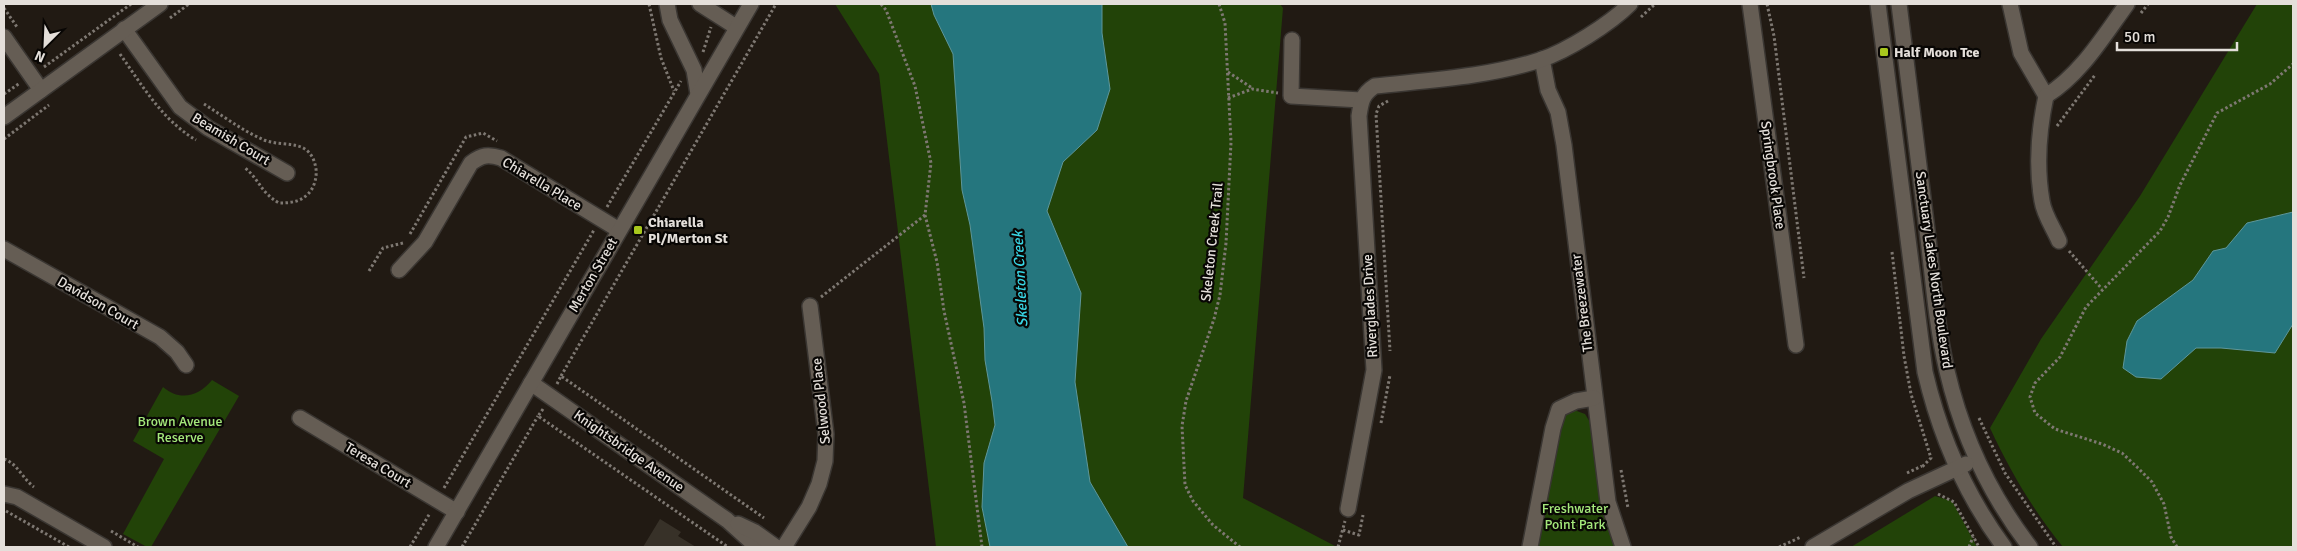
<svg xmlns="http://www.w3.org/2000/svg" width="2297" height="551" font-family="Signika,sans-serif">
<style>
.green{fill:#224308}
.water{fill:#25767e;stroke:#5e969a}
.building{fill:#373128}
.lines{fill:none;stroke-linecap:round;stroke-linejoin:round}
.minor-casing{stroke:#3a3632;stroke-width:18}
.path{stroke:#7e7872;stroke-width:3;stroke-dasharray:2.5 2.5;stroke-linecap:butt}
.minor{stroke:#655d54;stroke-width:15}
.poi-dot{fill:#a8c71d;stroke:#080604;stroke-width:2}
.labels{text-anchor:middle;dominant-baseline:central;stroke-width:4.5;stroke-linejoin:round;paint-order:stroke}
.poi-label{font-size:14px;font-weight:bold;fill:#e4dfda;stroke:#080604;text-anchor:start}
.street-label{font-size:14px;fill:#e4dfda;stroke:#080604}
.park-label{font-size:14px;fill:#a4e87b;stroke:#080604}
.water-label{font-size:15px;font-style:italic;fill:#38d6e5;stroke:#080604}
</style>
<rect width="100%" height="100%" fill="#211a13"/>
<g class="green">
<polygon points="835,4 1280,4 1283,8 1243,498 1337,547 936,547 879,74"/>
<path d="M2257 4H2293V547H2063C2033 510 2010 471 1990 428L2041 339 2140 196Z"/>
<path d="M212 380 239 396 151 547H147L123 534 164 459 133 441 163 387C180 402 199 396 212 380Z"/>
<polygon points="1574,410 1585,414 1593,427 1618,547 1538,547 1561,419 1565,413"/>
<polygon points="1935,496 1952,501 1977,547 1851,547"/>
</g>
<g class="water">
<polygon points="931,4 1102,4 1102,33 1110,89 1097,130 1063,162 1047,211 1081,293 1075,382 1090,482 1128,547 990,547 982,507 984,463 995,425 992,401 985,360 984,328 970,225 962,190 953,54 934,15"/>
<polygon points="2293,212 2293,324 2275,353 2221,348 2196,348 2161,379 2136,377 2123,368 2127,341 2137,321 2193,280 2213,251 2226,248 2247,223"/>
</g>
<polygon class="building" points="660,519 681,532 678,536 696,547 643,547"/>
<g class="lines">
<g class="minor-casing">
<g id="minor">
<polyline points="667,4 670,20 694,70 698,94"/>
<polyline points="700,4 736,27"/>
<polyline points="1750,4 1796,345"/>
<path d="M1878 4 1925 372C1940 436 1965 494 2004 547"/>
<path d="M1899 4C1908 74 1917 144 1925 214 1932 266 1935 320 1947 371 1962 435 1990 495 2030 547"/>
<path d="M2010 4 2021 53 2046 96C2081 74 2103 37 2127 4"/>
<polyline points="124,29 180,107 208,128 287,173"/>
<polyline points="4,37 41,90"/>
<polyline points="1292,40 1291,96 1361,100"/>
<polyline points="1542,59 1548,90 1558,112 1564,145 1608,502 1623,547"/>
<path d="M2046 96C2039 129 2036 167 2042 201 2044 215 2054 229 2059 241"/>
<polyline points="4,117 160,4"/>
<polyline points="4,249 160,337 177,352 186,365"/>
<path d="M399 270 425 242 471 163C482 155 488 154 501 158L619 230"/>
<polyline points="531,383 727,520 757,547"/>
<polyline points="300,418 457,512"/>
<polyline points="4,494 17,497 104,547"/>
<path d="M1348 509 1374 370 1359 116C1361 102 1362 94 1375 86 1430 80 1487 77 1540 60 1567 51 1610 24 1630 4"/>
<polyline points="738,524 755,532 776,547"/>
<polyline points="436,547 751,4"/>
<polyline points="784,547 809,507 819,484 825,461 826,434 810,306"/>
<polyline points="1530,547 1553,428 1559,409 1576,401 1594,398"/>
<polyline points="1813,547 1908,491 1966,464"/>
</g>
</g>
<g class="path">
<polyline points="649,4 661,58 674,91"/>
<polyline points="881,4 886,10 915,86 931,163 925,215 937,262 944,311 964,403 982,547"/>
<polyline points="1219,4 1225,23 1231,142 1226,243 1220,295 1214,319 1186,401 1182,426 1185,485 1193,501 1213,525 1240,547"/>
<polyline points="1767,4 1774,36 1804,278"/>
<polyline points="4,8 17,27"/>
<polyline points="2141,13 2148,4"/>
<polyline points="1641,17 1655,4"/>
<polyline points="170,18 189,4"/>
<polyline points="703,52 711,27"/>
<path d="M120 54C142 85 162 120 196 140"/>
<polyline points="44,67 131,4"/>
<polyline points="1228,72 1252,88"/>
<polyline points="4,94 20,83"/>
<polyline points="1228,98 1252,89 1278,93"/>
<polyline points="1388,101 1379,106 1376,114 1390,351"/>
<path d="M204 104C223 116 243 131 264 140 285 148 311 137 316 169 317 178 314 188 308 194 300 202 290 203 279 203 260 192 260 180 245 168"/>
<polyline points="2057,126 2095,75"/>
<polyline points="4,139 49,105"/>
<polyline points="607,207 681,81"/>
<polyline points="410,234 466,137 483,133 497,141"/>
<polyline points="2069,251 2102,289"/>
<polyline points="1892,252 1904,356 1911,394 1931,458 1922,467"/>
<polyline points="369,271 383,248 403,243"/>
<polyline points="821,297 925,215"/>
<polyline points="561,376 776,4"/>
<polyline points="557,384 561,376 764,518"/>
<polyline points="543,409 538,416 728,547"/>
<polyline points="1979,418 2005,473 2056,547"/>
<polyline points="1381,423 1390,375"/>
<path d="M4 459C18 464 22 478 34 487"/>
<polyline points="1621,470 1628,508"/>
<polyline points="1907,473 1922,466"/>
<polyline points="444,488 594,230"/>
<polyline points="1938,494 1954,502 1979,547"/>
<polyline points="6,511 69,547"/>
<polyline points="1343,530 1359,535 1363,515"/>
<polyline points="111,531 138,547"/>
<polyline points="410,547 430,513"/>
<polyline points="462,547 538,416"/>
<polyline points="1338,547 1345,521"/>
<polyline points="1779,547 1801,537"/>
<polyline points="1969,547 1973,537"/>
<polyline points="2177,547 2171,537 2164,504 2152,482 2138,468 2122,453 2102,444 2055,429 2035,413 2030,397 2035,383 2060,357 2086,307 2160,231 2168,217 2180,185 2217,113 2270,84 2293,64"/>
</g>
<use href="#minor" class="minor"/>
</g>
<g class="poi-dot">
<rect x="1879" y="47" width="10" height="10" rx="2.5"/>
<rect x="633" y="225" width="10" height="10" rx="2.5"/>
</g>
<g class="labels">
<g class="poi-label">
<text x="1894" y="52">Half Moon Tce</text>
<text x="648" y="222">Chiarella<tspan x="648" dy="16">Pl/Merton St</tspan></text>
</g>
<g class="street-label">
<text transform="translate(231 139) rotate(31)">Beamish Court</text>
<text transform="translate(1773 175) rotate(82)">Springbrook Place</text>
<text transform="translate(542 184) rotate(31)">Chiarella Place</text>
<text transform="translate(1212 242) rotate(-84)">Skeleton Creek Trail</text>
<text transform="translate(1934 270) rotate(82)">Sanctuary Lakes North Boulevard</text>
<text transform="translate(593 275) rotate(-60)">Merton Street</text>
<text transform="translate(98 303) rotate(30)">Davidson Court</text>
<text transform="translate(1582 303) rotate(-97)">The Breezewater</text>
<text transform="translate(1370 306) rotate(-93)">Riverglades Drive</text>
<text transform="translate(821 401) rotate(-96)">Selwood Place</text>
<text transform="translate(629 451) rotate(35)">Knightsbridge Avenue</text>
<text transform="translate(378 465) rotate(31)">Teresa Court</text>
</g>
<g class="park-label">
<text x="180" y="421">Brown Avenue<tspan x="180" dy="16">Reserve</tspan></text>
<text x="1575" y="508">Freshwater<tspan x="1575" dy="16">Point Park</tspan></text>
</g>
<g class="water-label">
<text transform="translate(1020 279) rotate(-93)">Skeleton Creek</text>
</g>
</g>
<rect width="2297" height="551" fill="none" stroke="#e4dfda" stroke-width="10"/>
<g transform="translate(45 45) rotate(204)" stroke="#080604" stroke-width="4" paint-order="stroke">
<path d="M0-4L9 19L0 12L-9 19Z" fill="#e4dfda"/>
<text y="-8" font-size="14" font-weight="bold" text-anchor="middle" fill="#e4dfda">N</text>
</g>
<path d="M2117 42v8h120v-8" fill="none" stroke="#e4dfda" stroke-width="2.5"/>
<text x="2124" y="42" font-size="15" fill="#e4dfda" stroke="#080604" stroke-width="4" paint-order="stroke">50 m</text>
</svg>
